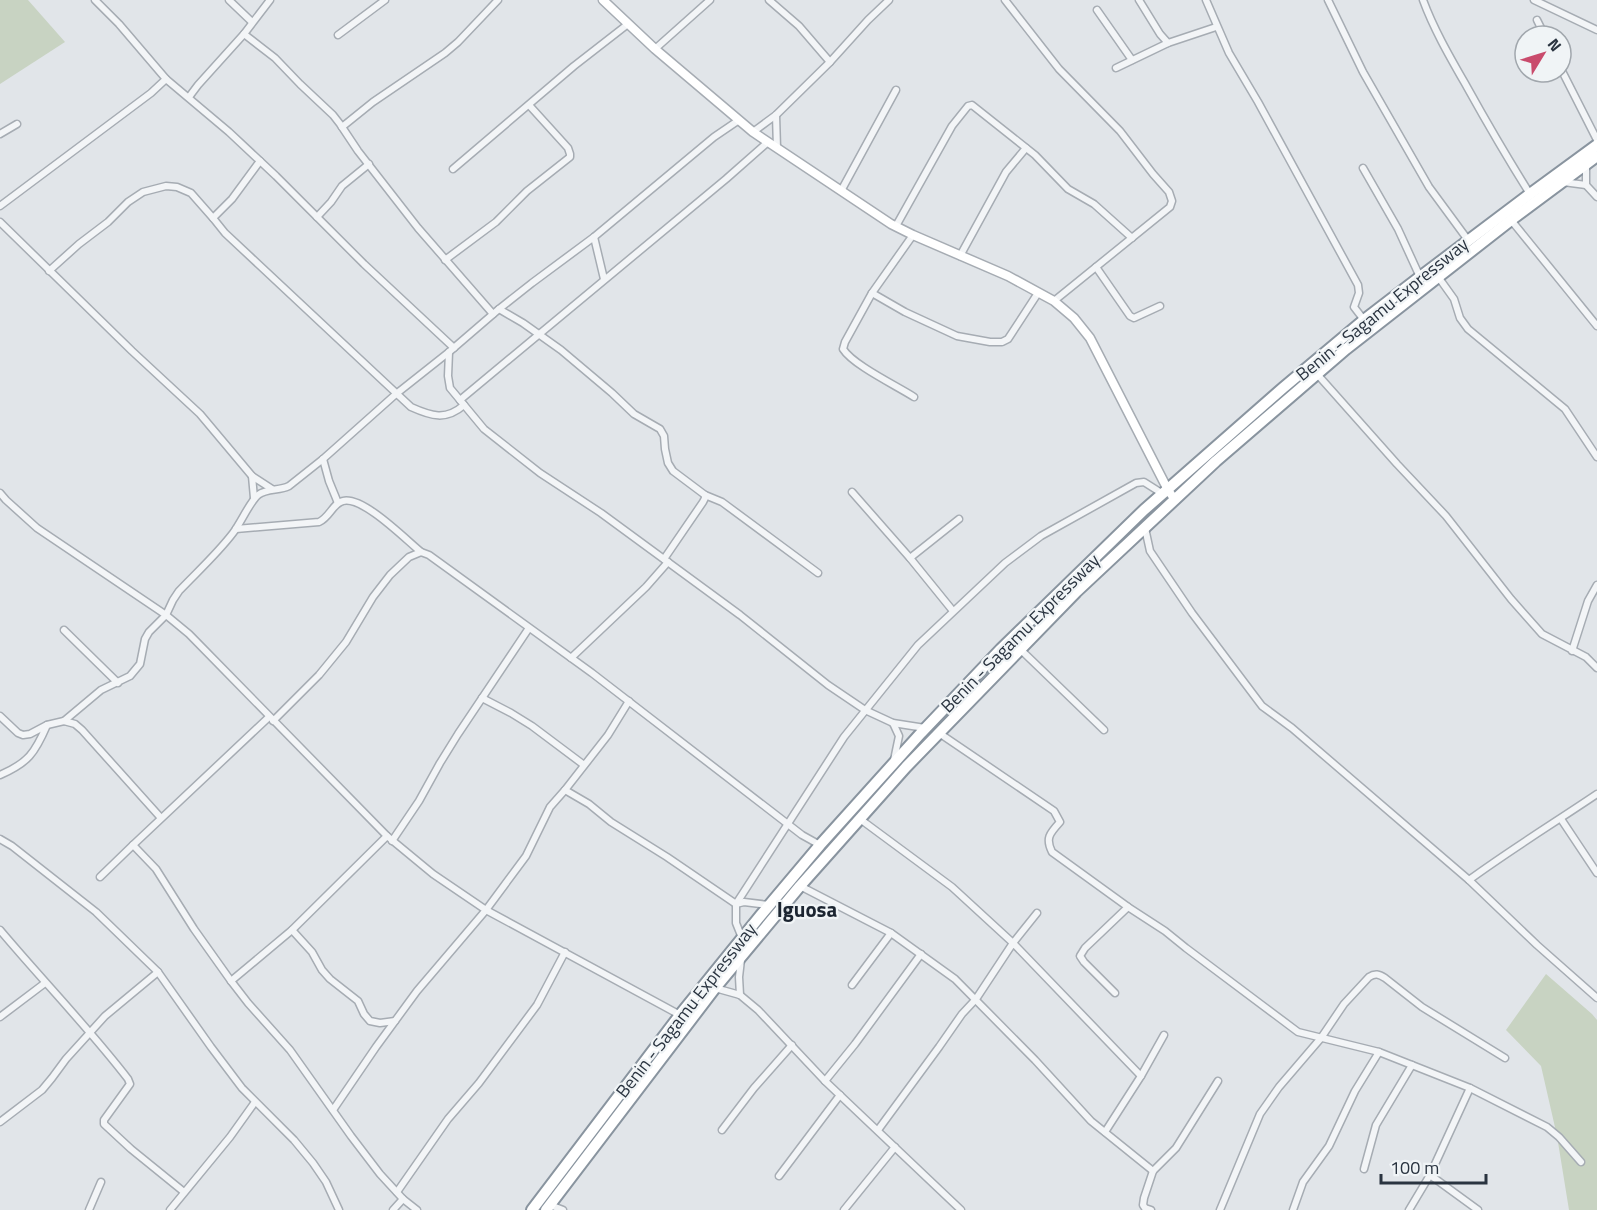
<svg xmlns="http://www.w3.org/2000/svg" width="1597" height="1210" font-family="'Titillium Web',sans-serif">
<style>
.green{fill:#c8d3c2}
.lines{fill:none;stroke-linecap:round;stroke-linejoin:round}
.street-casing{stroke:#a6acb3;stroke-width:9}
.secondary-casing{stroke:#a6acb3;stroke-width:11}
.highway-casing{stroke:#89949f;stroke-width:14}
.street{stroke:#f3f5f7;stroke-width:6}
.secondary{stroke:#fff;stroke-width:8}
.highway{stroke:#fff;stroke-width:10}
.labels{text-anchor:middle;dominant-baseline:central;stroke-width:4.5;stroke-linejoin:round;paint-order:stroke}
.street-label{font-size:18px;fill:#2a3440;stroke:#f0f4f6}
.quarter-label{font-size:21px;font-weight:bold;fill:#1c2531;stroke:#f0f4f6}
</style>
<rect width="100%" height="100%" fill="#e1e5e9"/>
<g class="green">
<polygon points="0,0 28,0 65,42 0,84"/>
<polygon points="1546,974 1592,1014 1597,1020 1597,1210 1569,1210 1557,1136 1541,1066 1506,1030"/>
</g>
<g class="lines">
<g class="street-casing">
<g id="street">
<polyline points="95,0 119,24 166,79"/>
<polyline points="229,0 252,22"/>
<polyline points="769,0 799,26 830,62"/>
<polyline points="1005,0 1059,69 1120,131 1153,174 1169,192 1172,201 1170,207 1054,301"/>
<polyline points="1139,0 1160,34 1168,43"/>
<polyline points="1206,0 1229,53 1258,102 1358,285 1359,293 1354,307 1364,320"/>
<polyline points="1328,0 1363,72 1429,187 1468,240"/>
<path d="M1423 0C1434 30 1451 59 1467 87 1487 123 1508 159 1530 194"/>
<polyline points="1534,0 1597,30"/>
<polyline points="1097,10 1132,60"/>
<polyline points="1537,20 1545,36"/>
<polyline points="244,34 275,58 300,84 333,115 340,124 358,151 418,228 493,314"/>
<polyline points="338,35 385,0"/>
<polyline points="655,49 710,0"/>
<polyline points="1116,68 1168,43 1216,27"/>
<polyline points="1561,69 1597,140"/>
<polyline points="189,97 198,85 244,34 270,0"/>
<polyline points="776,115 777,148"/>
<polyline points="342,127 373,102 445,53 458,42 498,0"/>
<polyline points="753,132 776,115 830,62 868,20 889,0"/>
<polyline points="0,134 17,124"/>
<polyline points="1586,164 1586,185 1597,197"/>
<polyline points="1363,168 1398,229 1420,277"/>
<polyline points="453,169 574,66 628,24"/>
<polyline points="1563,182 1586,185"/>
<polyline points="841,191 896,90"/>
<polyline points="0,206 151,93 166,79 229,132 276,176 364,264 454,348"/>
<polyline points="317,217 331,202 342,186 369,164"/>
<path d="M213 218 225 233 411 407C431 416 446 421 464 405"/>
<polyline points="1511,220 1597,326"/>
<polyline points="0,222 132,351 200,414 252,476 272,489"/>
<polyline points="896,226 952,126 968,106 972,105 1035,155 1068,189 1094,204 1132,238"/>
<path d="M913 235 872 293 845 342 843 349C853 365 897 386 914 397"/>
<polyline points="594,237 604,279"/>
<polyline points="960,256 1006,172 1026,148"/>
<polyline points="445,260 496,222 527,191 570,157 570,154 568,148 529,105"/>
<polyline points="1096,267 1130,316 1134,318 1160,306"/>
<polyline points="49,271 79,244 108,222 128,202 143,192 166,186 177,187 191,193 213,218 232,199 260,161"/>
<polyline points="1439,278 1454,299 1460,318 1468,329 1565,409 1597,457"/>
<polyline points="872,293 905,312 957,336 990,342 1002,342 1008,339 1038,293"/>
<polyline points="499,309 523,323 561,350 612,393 634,414 660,429 664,436 665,449 668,463 673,471 705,495 705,498 703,502 664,559"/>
<polyline points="449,352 448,376 450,388 484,429 540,473 601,513 740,615 828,685 865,710 893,723 925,728"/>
<polyline points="1317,374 1397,464 1446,516 1511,599 1542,634 1586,657 1597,668"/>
<polyline points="460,400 726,179 768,142"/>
<polyline points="323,459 329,481 338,503"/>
<polyline points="252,476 254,498"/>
<polyline points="852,492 910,558 953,611"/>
<polyline points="0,493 6,500 37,528 166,615 149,632 145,639 140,664 130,676 101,690 64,721 47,725 30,734 23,735 18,733 0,716"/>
<polyline points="705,495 722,502 818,573"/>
<polyline points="1145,528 1150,551 1192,613 1262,706 1292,728 1469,880 1537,945 1597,998"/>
<path d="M236 529 319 522C330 517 333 503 343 501 363 496 405 539 421 552"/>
<polyline points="910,558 959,519"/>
<polyline points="64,630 118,683"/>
<polyline points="1021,650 1104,730"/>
<polyline points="1572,651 1588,601 1597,585"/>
<polyline points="571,658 646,587 668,562"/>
<polyline points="482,698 511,713 532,726 584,765"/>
<polyline points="269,717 133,845 156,869 194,929 231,981 248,1003 290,1050 351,1136 380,1174 403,1199 417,1210"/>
<polyline points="64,721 75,724 82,730 161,818"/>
<polyline points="273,721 319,675 346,642 373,597 390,575 409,557 421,552 429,555 592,673 802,835 820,845"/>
<polyline points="893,723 899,736 894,760"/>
<path d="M939 733 1054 811 1060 822C1050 833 1045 838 1052 852L1128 907 1165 931 1186 948 1298 1032 1379 1052 1470 1088 1547 1127 1559 1137 1581 1162"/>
<path d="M0 775C28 763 35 753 47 725"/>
<polyline points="565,790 589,804 611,822 667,857 736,904 744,902 769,905"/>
<polyline points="860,819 952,887 1013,943 1037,913"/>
<polyline points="1561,819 1597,873"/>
<polyline points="0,839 12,846 96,912 158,972 211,1047 242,1088 294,1140 313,1163 326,1182 339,1210"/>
<polyline points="392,841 419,801 440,763 458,734 529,628"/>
<polyline points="100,877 133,845"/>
<path d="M1469 880C1510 850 1554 823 1597 794"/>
<polyline points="800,886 891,933 955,979 1035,1060 1091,1121 1153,1171"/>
<path d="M0 930C42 980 88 1027 128 1079L130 1084 104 1120V1124L131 1149 184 1192"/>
<polyline points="292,930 312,952 322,970 330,979 358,1001 364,1014 370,1021 380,1023 395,1021"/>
<polyline points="742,938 736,923 736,904 844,737 918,645 1005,563 1041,536 1136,483 1144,482 1163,494"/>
<polyline points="231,981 292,930 387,836"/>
<polyline points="852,985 891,933"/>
<polyline points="715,988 740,995 758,1010 825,1081 961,1210"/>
<polyline points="1115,993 1084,962 1080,956 1085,948 1128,907"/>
<polyline points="740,995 739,977 741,960"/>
<polyline points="0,1017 45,983"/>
<path d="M680 1017V1015L486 910 433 874 387 836 189 634 166 615 173 600 179 591C197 572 217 554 233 533 240 524 251 500 258 495 267 488 279 491 289 486L323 459 396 394 449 352 499 309 532 283 594 237 714 137 739 120"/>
<polyline points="825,1081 855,1044 921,954"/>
<polyline points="333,1110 376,1047 417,991 486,910 526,856 550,807 565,790 608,735 629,701"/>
<polyline points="0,1122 42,1090 52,1078 66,1059 105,1016 158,972"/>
<polyline points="722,1130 754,1088 792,1045"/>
<polyline points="878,1130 939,1047 962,1014 976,999 1013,943 1141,1076"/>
<polyline points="1105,1132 1141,1076 1164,1035"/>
<polyline points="1364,1169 1376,1125 1412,1065"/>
<polyline points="1430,1175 1478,1210"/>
<polyline points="779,1176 840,1095"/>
<polyline points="397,1192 448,1119 479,1083 537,1005 565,952"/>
<polyline points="550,1205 563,1210"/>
<polyline points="89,1210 101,1182"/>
<polyline points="170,1210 230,1137 255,1102"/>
<polyline points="393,1210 403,1199"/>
<polyline points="844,1210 895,1147"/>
<polyline points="1151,1210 1145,1208 1143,1205 1144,1198 1153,1171 1176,1148 1218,1081"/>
<path d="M1220 1210 1260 1114 1279 1087 1321 1038 1344 1004 1369 977C1375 973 1379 974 1385 978L1422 1007 1505 1058"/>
<polyline points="1293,1210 1303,1182 1329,1146 1355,1091 1379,1052"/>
<polyline points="1409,1210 1430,1175 1470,1088"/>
</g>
</g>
<g class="secondary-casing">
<polyline id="secondary" points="603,0 655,49 753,132 891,224 913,235 1008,276 1054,301 1074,318 1090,338 1168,490 1175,500"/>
</g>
<g class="highway-casing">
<g id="highway">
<polyline points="532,1210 680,1015 761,915 820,845 921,733 1001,649 1144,510 1283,388 1364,320 1420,277 1530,194 1597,145"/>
<polyline points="546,1210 715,988 800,886 906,767 1076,592 1216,461 1346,349 1511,220 1597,156"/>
</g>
</g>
<use href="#street" class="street"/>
<use href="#secondary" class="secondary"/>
<use href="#highway" class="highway"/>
</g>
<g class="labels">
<g class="street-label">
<text transform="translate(1382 309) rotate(-39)">Benin - Sagamu Expressway</text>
<text transform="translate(1020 633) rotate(-45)">Benin - Sagamu Expressway</text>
<text transform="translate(686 1010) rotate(-52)">Benin - Sagamu Expressway</text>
</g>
<g class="quarter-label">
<text x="807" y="909">Iguosa</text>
</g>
</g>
<g transform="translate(1543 54) rotate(52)"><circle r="28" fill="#f0f4f6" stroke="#a1a7ad" stroke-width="1.5"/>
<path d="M0-4.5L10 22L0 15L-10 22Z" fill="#c94b6c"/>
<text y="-9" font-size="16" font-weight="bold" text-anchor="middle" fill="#2a3440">N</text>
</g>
<path d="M1381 1174v9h105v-9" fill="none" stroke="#2a3440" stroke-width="3"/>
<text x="1390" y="1174" font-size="18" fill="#2a3440" stroke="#f0f4f6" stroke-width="4.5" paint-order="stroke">100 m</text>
</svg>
